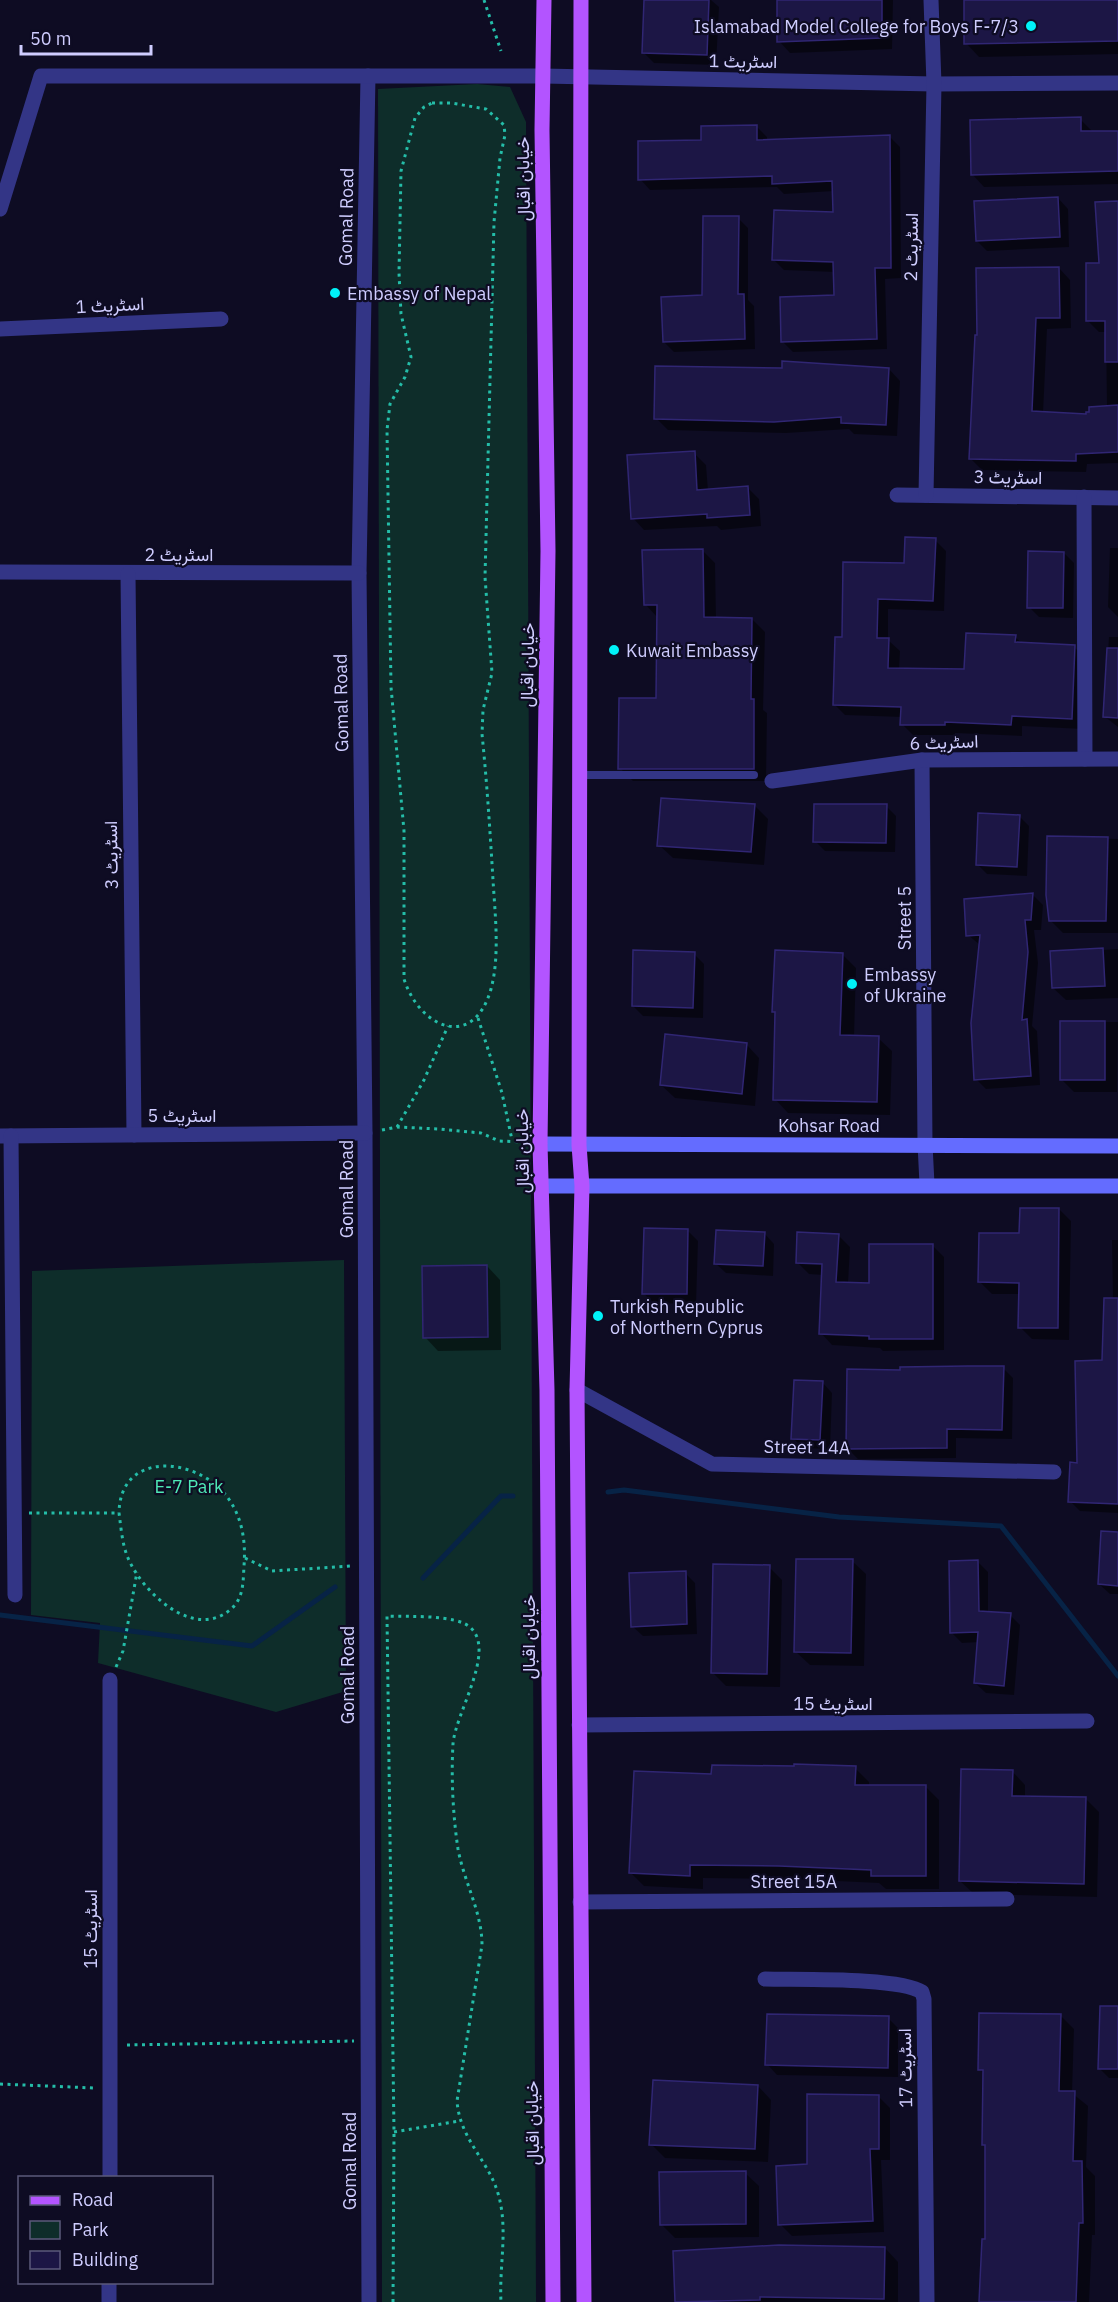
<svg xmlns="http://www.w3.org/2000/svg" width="1118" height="2302" font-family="'IBM Plex Sans',Vazirmatn,sans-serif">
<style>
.green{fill:#0e2d2a}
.shadow{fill:#0007}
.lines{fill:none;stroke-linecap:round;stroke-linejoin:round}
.stream{stroke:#072346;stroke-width:5}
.building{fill:#1c1645;stroke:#302673;stroke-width:1.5}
.path{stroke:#24bda8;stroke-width:3;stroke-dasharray:3 4.5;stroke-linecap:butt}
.lane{stroke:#333586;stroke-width:8}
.street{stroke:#333586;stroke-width:15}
.secondary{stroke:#646cff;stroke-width:15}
.primary{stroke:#b354ff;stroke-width:15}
.poi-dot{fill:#00f2f8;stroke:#0e0c23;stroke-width:2}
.labels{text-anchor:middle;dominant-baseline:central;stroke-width:4.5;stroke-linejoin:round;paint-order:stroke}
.poi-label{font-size:18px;fill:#cfcdff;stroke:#0e0c23;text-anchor:start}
.street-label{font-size:18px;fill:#cfcdff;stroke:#0e0c23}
.park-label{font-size:18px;fill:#4fe9b7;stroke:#0e0c23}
</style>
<rect width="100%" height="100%" fill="#0e0c23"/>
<g class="green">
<polygon points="477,84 510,87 526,122 536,2302 382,2302 378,89"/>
<polygon points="344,1260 346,1691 276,1712 98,1663 100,1623 31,1615 32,1271"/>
</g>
<g class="shadow">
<polygon points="646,0 711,0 719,7 716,65 654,63 643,52"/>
<polygon points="779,0 893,0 892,49 790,53 779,41"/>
<polygon points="965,0 1118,0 1118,54 979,57 966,43"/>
<polygon points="1080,119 1092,131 1118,132 1118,184 984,187 972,174"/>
<polygon points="756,126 767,137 767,141 889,136 900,147 901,278 885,279 887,349 793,352 783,342 836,296 835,272 784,270 773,259 834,214 834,191 784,194 777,187 650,190 640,179 703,142"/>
<polygon points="1058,198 1068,209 1069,247 987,251 977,241"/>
<polygon points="1118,202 1118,463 1087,464 1086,472 982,470 971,459 1059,268 1070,280 1071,328 1047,329 1043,413 1087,416 1107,407 1106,332 1099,332 1088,321"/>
<polygon points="738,218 748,228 748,300 754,306 755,349 674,352 664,342 704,297"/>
<polygon points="889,369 900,381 897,436 854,434 849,429 786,433 668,430 656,418"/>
<polygon points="694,453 706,465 708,491 747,487 759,499 761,526 721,530 717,526 644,530 633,518"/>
<polygon points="935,540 946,551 944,611 888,609 888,640 900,651 899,670 966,671 1015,637 1023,644 1074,647 1085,658 1083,729 1022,726 1022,736 955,733 955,735 913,735 902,724 902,717 845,715 834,704 843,638 905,564"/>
<polygon points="1110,548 1118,548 1118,617 1108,607"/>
<polygon points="702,550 715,563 716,619 752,619 765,632 763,710 767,713 766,781 633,781 620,768 657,700 658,618 645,604"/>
<polygon points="1064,553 1074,563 1073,618 1039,617 1029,607"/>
<polygon points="1109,637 1118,637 1118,727 1104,716"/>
<polygon points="754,805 768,819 764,865 673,858 659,845"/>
<polygon points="886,806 896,816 895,852 825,851 815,841"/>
<polygon points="1019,816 1029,826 1027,876 987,874 977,864"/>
<polygon points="1048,837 1118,839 1118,933 1063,933 1050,920"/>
<polygon points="1033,895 1043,905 1041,930 1034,930 1038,963 1032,1026 1037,1031 1040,1085 986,1089 976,1079 980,945 968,935"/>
<polygon points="1118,949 1118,998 1066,1000 1053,988 1052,953"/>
<polygon points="694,954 704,964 703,1018 643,1016 633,1006"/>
<polygon points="843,955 856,968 854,1037 878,1038 892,1051 890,1115 788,1113 775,1099 777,1015 773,1012"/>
<polygon points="1061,1022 1118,1022 1117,1092 1074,1092 1061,1079"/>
<polygon points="746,1044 759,1058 755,1106 675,1098 661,1085"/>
<polygon points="1059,1209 1071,1221 1069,1340 1032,1339 1020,1327 1020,1294 992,1294 980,1282 1021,1235"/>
<polygon points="688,1231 698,1241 696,1304 654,1303 643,1293"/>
<polygon points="764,1233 774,1244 773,1276 726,1273 715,1263"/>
<polygon points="838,1235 850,1247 848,1284 871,1285 932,1245 944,1257 944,1350 883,1351 880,1348 832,1345 821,1333 823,1275 809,1274 797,1262"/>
<polygon points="1112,1240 1118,1240 1118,1513 1080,1511 1070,1501 1104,1361 1113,1299"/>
<polygon points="487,1266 500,1280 501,1350 438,1351 425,1337"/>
<polygon points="1003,1368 1013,1378 1012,1439 956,1438 956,1458 858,1459 848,1449 849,1371"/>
<polygon points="822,1382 832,1393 830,1449 803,1448 793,1438"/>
<polygon points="1118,1534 1118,1594 1110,1594 1099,1584"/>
<polygon points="852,1561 866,1574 864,1666 810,1665 796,1652"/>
<polygon points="978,1562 988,1572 988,1613 1010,1615 1020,1625 1014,1695 986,1693 975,1683 979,1642 962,1643 952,1633"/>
<polygon points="769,1567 782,1580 780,1687 726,1686 712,1672"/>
<polygon points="685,1573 695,1583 697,1634 643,1636 632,1626"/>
<polygon points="855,1768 869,1782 869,1787 926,1787 939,1800 939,1889 886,1889 879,1883 794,1879 703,1878 703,1889 644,1886 631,1873"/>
<polygon points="1012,1771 1025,1785 1025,1798 1085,1798 1099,1812 1097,1897 974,1894 960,1881"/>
<polygon points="1118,2008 1118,2078 1109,2078 1099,2068"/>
<polygon points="1060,2015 1074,2029 1072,2093 1088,2106 1086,2167 1095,2176 1095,2235 1092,2235 1089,2302 980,2302 987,2241 987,2148 983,2144 984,2074 980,2069"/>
<polygon points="888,2018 898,2028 898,2077 777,2075 767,2064"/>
<polygon points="758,2086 771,2100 768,2162 665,2158 651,2144"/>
<polygon points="878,2096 890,2108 890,2160 881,2160 884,2232 792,2236 780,2224 808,2166"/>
<polygon points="745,2173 759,2186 759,2237 675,2238 661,2224"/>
<polygon points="885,2248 898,2262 898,2302 677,2302 675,2252"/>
</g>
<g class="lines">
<g class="stream">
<polyline points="608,1492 624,1490 839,1517 1001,1526 1118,1676"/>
<polyline points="423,1578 501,1496 513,1496"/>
<polyline points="0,1615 252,1646 335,1587"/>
</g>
</g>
<g class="building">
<polygon points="644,0 709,0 707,55 642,53"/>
<polygon points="777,0 882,0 882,38 777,42"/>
<polygon points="964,0 1118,0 1118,41 964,44"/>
<polygon points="1081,117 1081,131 1118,131 1118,171 971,175 970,120"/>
<polygon points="757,125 757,140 890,135 891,268 875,268 877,339 781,342 780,297 834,295 833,262 772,260 774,210 833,212 832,181 772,184 772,176 638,180 638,141 701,140 701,126"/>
<polygon points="1058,197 1060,237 976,241 974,201"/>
<polygon points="1118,201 1118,362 1105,362 1105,321 1086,321 1086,263 1099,263 1095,202"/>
<polygon points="703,216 739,216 738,294 744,294 745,339 663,342 661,297 702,295"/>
<polygon points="1059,267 1060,318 1036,318 1032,411 1086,414 1086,412 1089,412 1089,407 1118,405 1118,452 1076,454 1076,461 969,459 975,335 977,335 976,268"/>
<polygon points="782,361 889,368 886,425 841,423 841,417 774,422 654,419 655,366 782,368"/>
<polygon points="695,451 697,490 748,486 750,515 707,518 707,514 631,519 627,455"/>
<polygon points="905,537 936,538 933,601 878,599 877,638 889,638 888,668 964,669 966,633 1016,635 1015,642 1075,645 1072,719 1012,716 1011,725 945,722 945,725 900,725 901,707 833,705 835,637 842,637 843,562 904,563"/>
<polygon points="703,549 704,617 752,618 751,699 754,699 754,769 618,769 619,698 656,698 657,605 644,605 642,550"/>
<polygon points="1028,551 1064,552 1063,608 1027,608"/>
<polygon points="1107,648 1118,648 1118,718 1103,717"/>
<polygon points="661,798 755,804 751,852 657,846"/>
<polygon points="814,804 887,804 886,843 813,842"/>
<polygon points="978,813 1020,815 1017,867 976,865"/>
<polygon points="1047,836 1108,837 1106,921 1049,921 1046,895"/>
<polygon points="1033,893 1031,920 1025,920 1028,952 1022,1020 1027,1019 1031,1076 974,1080 971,1023 980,935 966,936 964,899"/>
<polygon points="1103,948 1105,986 1052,988 1050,951"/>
<polygon points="633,950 695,952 693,1008 632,1006"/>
<polygon points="775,950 843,953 840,1035 879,1036 877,1102 773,1100 775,1012 772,1012"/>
<rect x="1060" y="1021" width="45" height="59"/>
<polygon points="665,1034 747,1043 742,1094 660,1085"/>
<polygon points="1020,1208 1059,1208 1058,1328 1018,1328 1019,1283 978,1282 979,1233 1019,1233"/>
<polygon points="644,1228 688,1229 687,1294 642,1294"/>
<polygon points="716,1230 765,1232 763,1266 714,1264"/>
<polygon points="797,1232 839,1234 836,1282 869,1283 869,1244 933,1244 933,1339 869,1339 869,1336 819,1334 822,1264 796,1263"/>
<polygon points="487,1265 488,1337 423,1338 422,1266"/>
<polygon points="1104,1298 1118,1298 1118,1504 1068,1502 1070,1462 1077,1463 1075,1361 1102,1360"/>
<polygon points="968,1366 1004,1366 1002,1430 947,1429 947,1448 846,1449 847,1369 900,1370 900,1367"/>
<polygon points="794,1380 823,1381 820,1440 791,1439"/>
<polygon points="1101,1531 1118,1532 1118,1586 1098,1584"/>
<polygon points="796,1559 853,1559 851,1653 794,1652"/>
<polygon points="978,1560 979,1611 1011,1613 1004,1686 974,1683 978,1632 950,1633 949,1561"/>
<polygon points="713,1564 770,1565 767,1674 711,1673"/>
<polygon points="686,1571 687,1624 631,1627 629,1573"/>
<polygon points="794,1764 856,1766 855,1785 926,1785 926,1876 871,1876 871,1870 779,1866 690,1865 690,1876 629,1873 634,1771 711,1774 712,1765 794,1766"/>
<polygon points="961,1769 1013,1770 1012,1796 1086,1797 1084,1884 959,1881"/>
<polygon points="1100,2006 1118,2006 1118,2069 1098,2069"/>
<polygon points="979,2013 1061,2014 1059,2091 1075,2091 1073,2161 1082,2161 1083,2223 1079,2223 1076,2302 979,2302 982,2239 985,2239 985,2145 982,2145 983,2070 978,2070"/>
<polygon points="767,2014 889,2016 888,2068 765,2065"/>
<polygon points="653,2080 758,2085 755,2149 649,2145"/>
<polygon points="807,2094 879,2095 879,2149 870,2149 873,2221 778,2225 776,2166 807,2164"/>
<polygon points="746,2171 746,2224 660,2225 659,2172"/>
<polygon points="779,2245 885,2247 884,2299 760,2297 760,2300 675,2302 673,2251"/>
</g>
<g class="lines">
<g class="path">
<polyline points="484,0 501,51"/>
<path d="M432 103H451L486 109 504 125 505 135 500 158 494 222 485 577 492 673 483 710 482 734C487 783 490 831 493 880 495 914 500 956 491 989 473 1052 419 1027 404 979V831L391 687 387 430 390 404 405 377 411 357 401 314 399 273 401 171 415 118 424 107Z"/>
<polyline points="478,1018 502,1093 512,1140"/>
<polyline points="397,1127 424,1080 448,1026"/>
<polyline points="382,1130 397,1127 438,1129 481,1133 499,1141 526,1142"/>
<path d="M29 1513H119C121 1527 122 1544 128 1558 143 1593 194 1641 231 1609 244 1598 243 1581 244 1566 246 1540 242 1514 224 1493 193 1457 120 1451 119 1513"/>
<polyline points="245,1558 272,1571 351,1566"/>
<polyline points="116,1667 123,1651 137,1572"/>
<polyline points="127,2045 354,2041"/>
<polyline points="0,2084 94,2088"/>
<polyline points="394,2132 459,2121"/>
<path d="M393 2302 394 2132 387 1616C408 1617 457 1614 471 1628 496 1652 455 1714 453 1744 451 1777 453 1816 458 1849 464 1882 482 1912 482 1945L457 2101C460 2141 490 2161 499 2197 508 2231 499 2267 501 2302"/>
</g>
<polyline class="lane" points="579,775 754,775"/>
<g class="street">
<polyline points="368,76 359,573 365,1133 369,2302"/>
<polyline points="0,209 41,76 543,76 934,84 1118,83"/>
<polyline points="0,329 221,319"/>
<polyline points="897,495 1118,498"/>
<polyline points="926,495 934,84 931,0"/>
<polyline points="1084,497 1085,759"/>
<polyline points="0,572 359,573"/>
<polyline points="128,574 134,1135"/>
<polyline points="922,760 925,1144 927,1184"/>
<polyline points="772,781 922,760 1118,759"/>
<polyline points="0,1136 365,1133"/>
<polyline points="11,1136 15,1595"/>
<polyline points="577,1390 712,1464 1054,1472"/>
<polyline points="579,1725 1087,1721"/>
<polyline points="580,1902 1007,1899"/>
<path d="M765 1979C796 1980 900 1977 922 1992L924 1999 927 2302"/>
<polyline points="110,2178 110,1680"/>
<polyline points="109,2302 109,2282"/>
</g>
<g class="secondary">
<polyline points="540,1144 1118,1146"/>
<polyline points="541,1186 1118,1186"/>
</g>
<g class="primary">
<polyline points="544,0 542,130 548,551 540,1144 547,1390 553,2302"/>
<polyline points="581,0 579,1145 582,1186 577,1390 584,2302"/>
</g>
</g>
<g class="poi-dot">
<circle cx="1031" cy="26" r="6"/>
<circle cx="335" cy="293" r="6"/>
<circle cx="614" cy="650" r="6"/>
<circle cx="852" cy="984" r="6"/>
<circle cx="598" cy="1316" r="6"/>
</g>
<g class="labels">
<g class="poi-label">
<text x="1019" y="26" text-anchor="end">Islamabad Model College for Boys F-7/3</text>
<text x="347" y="293">Embassy of Nepal</text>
<text x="626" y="650">Kuwait Embassy</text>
<text x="864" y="974">Embassy<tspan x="864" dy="21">of Ukraine</tspan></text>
<text x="610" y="1306">Turkish Republic<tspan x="610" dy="21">of Northern Cyprus</tspan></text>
</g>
<g class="street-label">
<text transform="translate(743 61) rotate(1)">اسٹریٹ 1</text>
<text transform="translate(523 179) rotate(-91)">خیابان اقبال</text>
<text transform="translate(346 217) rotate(-89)">Gomal Road</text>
<text transform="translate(911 247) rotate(-89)">اسٹریٹ 2</text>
<text transform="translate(110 305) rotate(-3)">اسٹریٹ 1</text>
<text transform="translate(1008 477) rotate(1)">اسٹریٹ 3</text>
<text x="179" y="554">اسٹریٹ 2</text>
<text transform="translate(527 665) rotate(-89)">خیابان اقبال</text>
<text transform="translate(341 703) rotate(-91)">Gomal Road</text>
<text transform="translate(944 742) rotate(-2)">اسٹریٹ 6</text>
<text transform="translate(111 855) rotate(-91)">اسٹریٹ 3</text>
<text transform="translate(904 918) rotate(-90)">Street 5</text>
<text x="182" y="1115">اسٹریٹ 5</text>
<text x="829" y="1125">Kohsar Road</text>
<text transform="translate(522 1151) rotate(-91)">خیابان اقبال</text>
<text transform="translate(346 1189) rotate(-90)">Gomal Road</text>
<text transform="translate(807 1447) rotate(1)">Street 14A</text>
<text transform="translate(528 1637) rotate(-90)">خیابان اقبال</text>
<text transform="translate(347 1675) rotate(-90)">Gomal Road</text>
<text x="833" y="1703">اسٹریٹ 15</text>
<text x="794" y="1881">Street 15A</text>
<text transform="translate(90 1929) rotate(-90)">اسٹریٹ 15</text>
<text transform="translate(905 2068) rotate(-91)">اسٹریٹ 17</text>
<text transform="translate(532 2123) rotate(-91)">خیابان اقبال</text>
<text transform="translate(349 2161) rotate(-90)">Gomal Road</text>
</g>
<g class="park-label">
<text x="189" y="1486">E-7 Park</text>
</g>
</g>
<rect x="18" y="2176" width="195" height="108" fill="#0e0c23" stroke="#5b597b" stroke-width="1.5"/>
<rect x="30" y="2196" width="30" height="9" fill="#b354ff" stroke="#5b597b" stroke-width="1.5"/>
<text x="72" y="2206" font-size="18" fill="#cfcdff">Road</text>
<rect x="30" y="2221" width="30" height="18" fill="#0e2d2a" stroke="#5b597b" stroke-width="1.5"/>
<text x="72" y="2236" font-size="18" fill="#cfcdff">Park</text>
<rect x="30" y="2251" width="30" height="18" fill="#1c1645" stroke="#5b597b" stroke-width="1.5"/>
<text x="72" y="2266" font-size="18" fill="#cfcdff">Building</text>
<path d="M21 45v9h130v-9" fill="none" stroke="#cfcdff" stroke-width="3"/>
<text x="30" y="45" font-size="18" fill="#cfcdff" stroke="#0e0c23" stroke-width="4.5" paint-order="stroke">50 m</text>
</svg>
